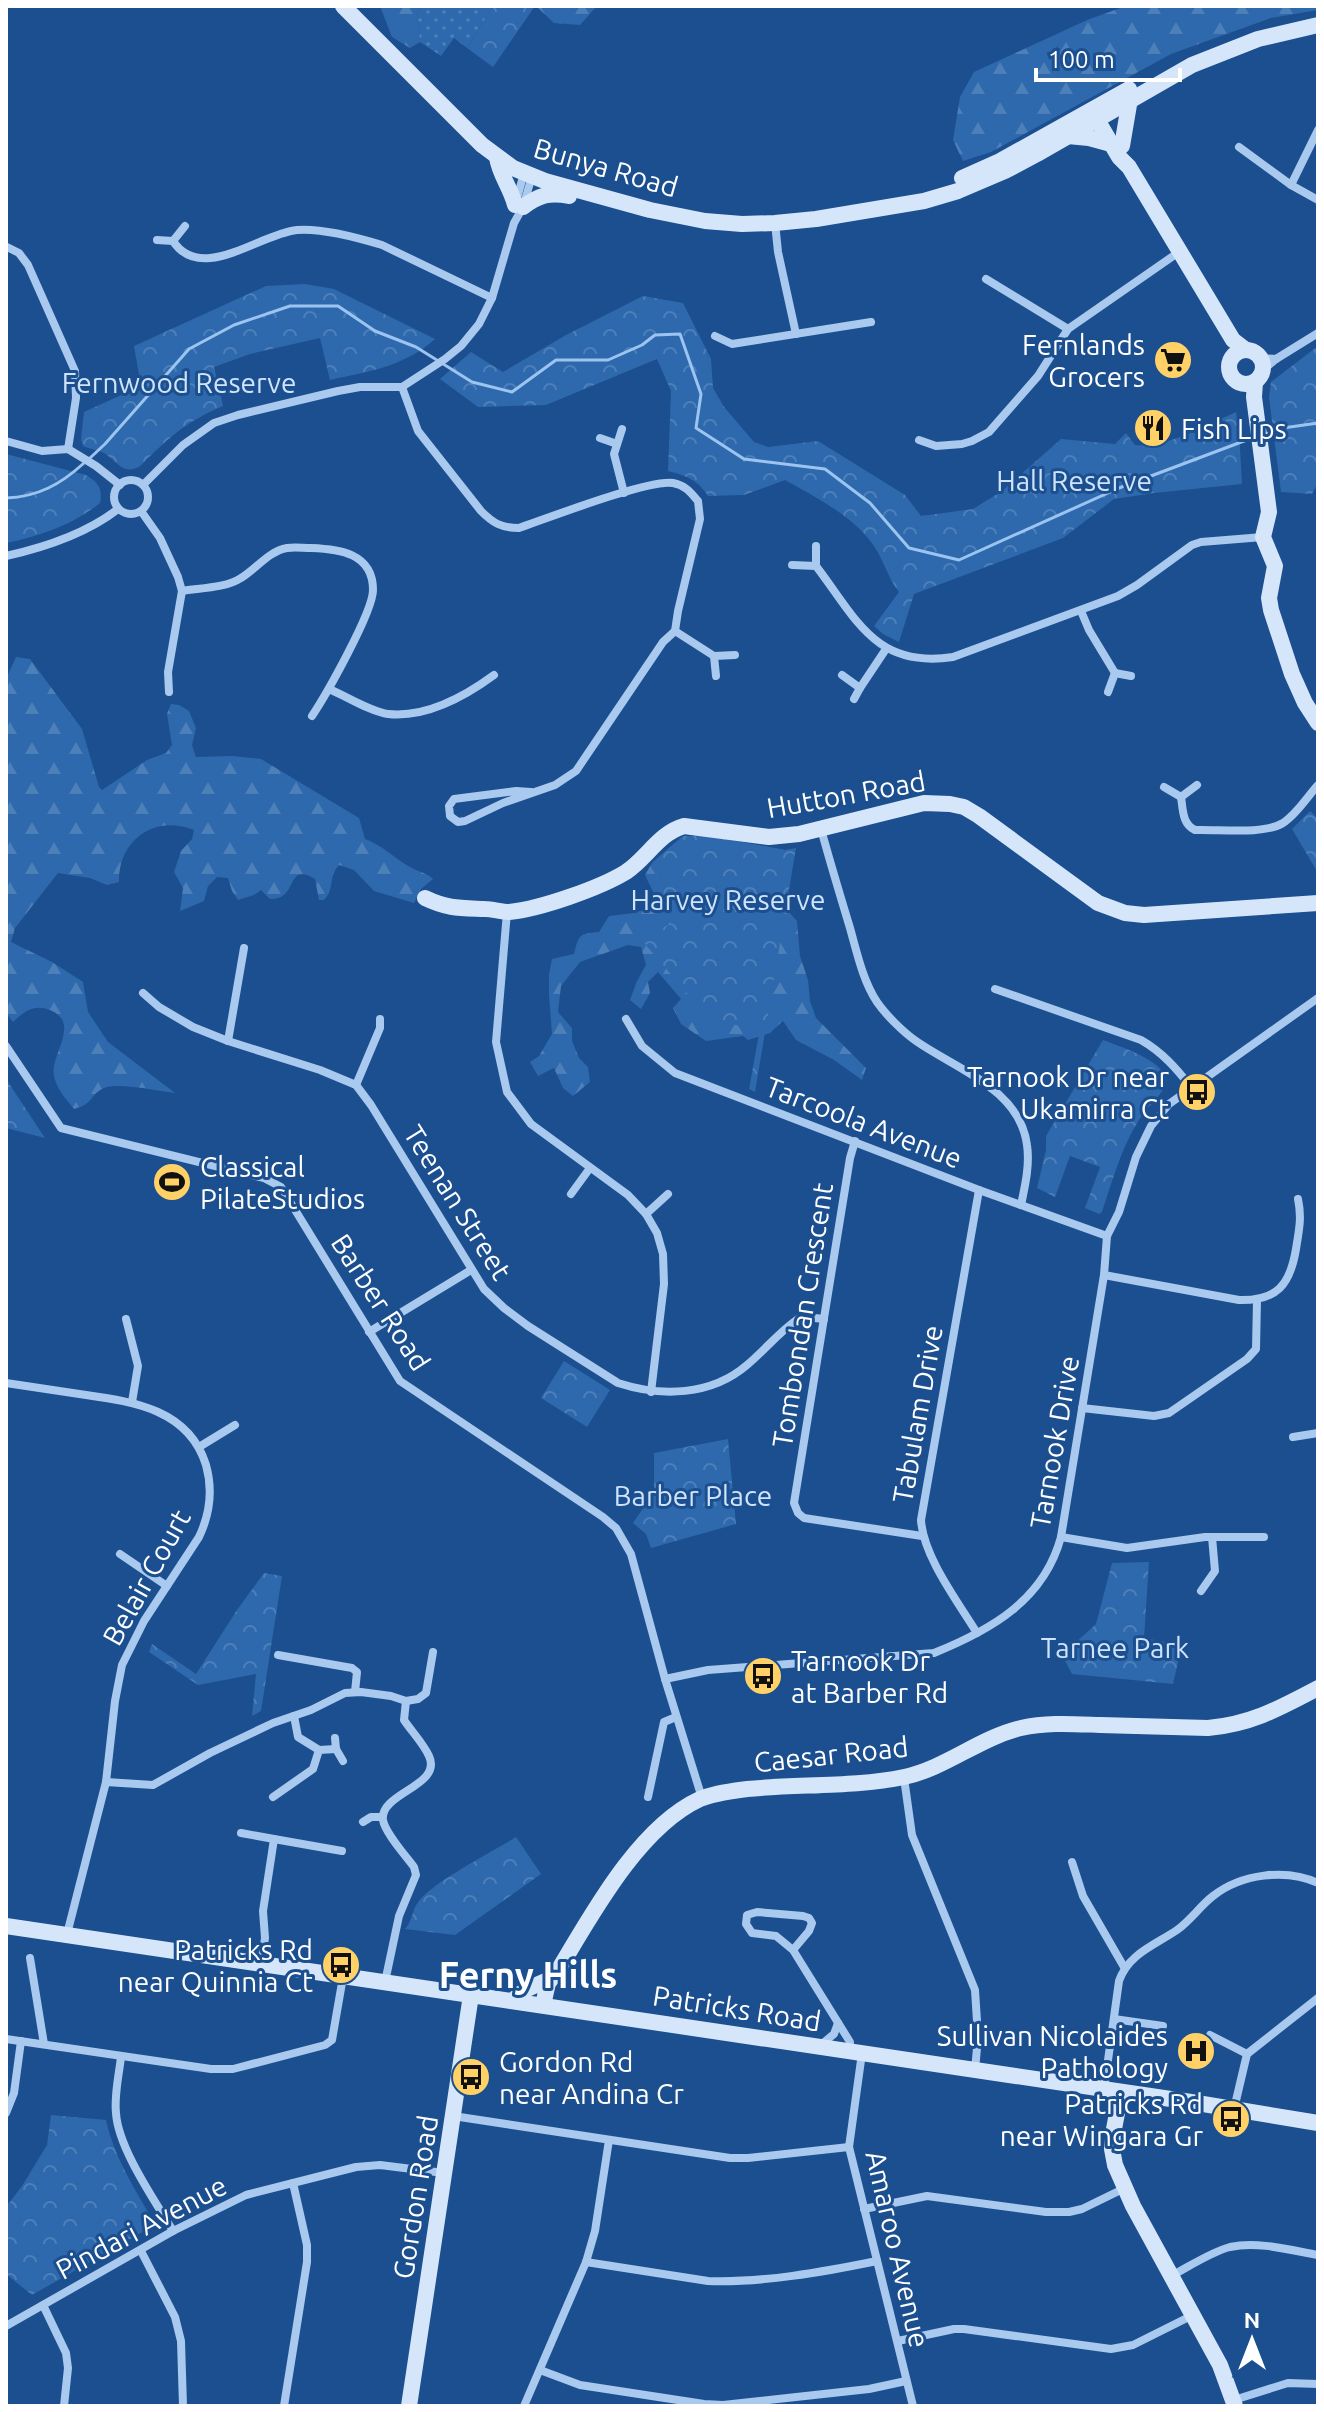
<svg xmlns="http://www.w3.org/2000/svg" width="1324" height="2412" font-family="Ubuntu,sans-serif">
<style>
.forest{fill:url(#forest-firs)}
.park{fill:url(#park-crowns)}
.garden{fill:url(#garden-dots)}
.lines{fill:none;stroke-linecap:round;stroke-linejoin:round}
.stream{stroke:#9cc4f0;stroke-width:3}
.street{stroke:#a9c9ee;stroke-width:8}
.secondary{stroke:#d6e6fa;stroke-width:16}
.labels{text-anchor:middle;dominant-baseline:central;stroke-width:6;stroke-linejoin:round;paint-order:stroke}
.street-label{font-size:28px;fill:#fff;stroke:#1b4f8f}
.poi-label{font-size:28px;fill:#fff;stroke:#1b4f8f;text-anchor:end}
.park-label{font-size:28px;fill:#cfe3fa;stroke:#1b4f8f}
.district-label{font-size:36px;font-weight:bold;fill:#fff;stroke:#1b4f8f}
</style>
<defs>
<pattern id="forest-firs" width="22" height="20" patternUnits="userSpaceOnUse" patternTransform="scale(2)"><rect width="22" height="20" fill="#2e69ad"/><path d="M5 1l3.5 6h-7zM16 11l3.5 6h-7z" fill="#4d80b9"/></pattern>
<pattern id="park-crowns" width="20" height="18" patternUnits="userSpaceOnUse" patternTransform="scale(2)"><rect width="20" height="18" fill="#2e69ad"/><path d="M2 6a3 3 0 1 1 6 0M12 15a3 3 0 1 1 6 0" fill="none" stroke="#4d80b9"/></pattern>
<pattern id="garden-dots" width="8" height="8" patternUnits="userSpaceOnUse" patternTransform="scale(2)"><rect width="8" height="8" fill="#2e69ad"/><path d="M2 2h.1M6 6h.1" fill="none" stroke="#4d80b9" stroke-width="1.8" stroke-linecap="round"/></pattern>
</defs>
<rect width="100%" height="100%" fill="#1b4f8f"/>
<g class="forest">
<polygon points="380,6 422,6 417,13 420,42 410,48 392,37"/>
<polygon points="536,6 597,6 580,25 554,23"/>
<polygon points="1126,6 1318,6 1318,10 1271,18 1171,54 991,152 963,161 953,140 960,97 974,72 1087,20"/>
<path d="M16 657 30 659 82 729 99 787 102 790 147 760 166 753 172 745 167 714 171 704 179 705 189 711 196 728 192 745 196 757 232 756 261 759 359 818 365 839C382 845 394 858 410 867 418 872 426 872 433 879L421 889 414 903 374 891 354 870 339 865C328 876 335 890 324 900H319L315 879C291 865 295 886 284 895 280 898 275 899 270 899L261 890 254 895 238 900 232 891 228 878 217 877 208 886 204 901 180 911 183 888 174 872 181 851 192 839 194 830C155 814 118 840 119 882L107 885 90 878 58 873 15 928 11 942 52 962 83 982 88 1012 108 1042 175 1093C158 1091 118 1082 104 1088 89 1095 95 1103 74 1109 66 1099 57 1090 54 1076 49 1055 84 1021 47 1009 32 1005 24 1012 13 1022L6 1013V679Z"/>
<path d="M683 836H707L785 850V896L788 911 797 921 800 956 808 980 810 1001 816 1018 866 1068 862 1080 834 1060 796 1040 783 1021 770 1033 748 1040 743 1036 706 1041 681 1024 673 1008 681 999 658 972 648 982 650 993 641 1009 630 1000 637 981 646 965 641 947 628 945 580 962 561 986 558 1012 572 1028V1041L579 1058 588 1067 590 1082 573 1096 563 1088 554 1068 538 1076 530 1062 539 1056 552 1034 549 995V974L552 959 574 954C579 934 579 934 599 932L609 916 634 913 653 907 656 898 645 875 652 863Z"/>
</g>
<g class="park">
<polygon points="493,6 535,6 493,67 467,48"/>
<path d="M305 284 334 289 435 339C403 367 370 371 330 380L320 338 250 354 214 367 223 406C183 423 169 438 139 467 122 475 117 461 104 453 98 450 90 449 83 446L81 439 84 412 141 386 134 346 266 286Z"/>
<path d="M643 296 683 303 711 359 713 388 724 407 754 442 768 447 818 441 905 495 921 516 973 509 1002 491 1061 439 1115 444 1126 433 1135 445C1168 448 1206 425 1236 412L1239 431 1242 484 1154 493 1114 499 1063 538 914 594 899 642 883 634 874 626 899 592C887 577 883 557 871 542 850 514 815 497 785 480L744 495 708 496C698 480 687 476 668 471L671 391 657 359 546 405 478 407 440 379 471 352 503 372 566 335Z"/>
<polygon points="1318,346 1318,482 1312,494 1281,492 1269,397 1271,382"/>
<path d="M6 454 86 475C98 482 103 489 100 503 73 525 40 536 6 543Z"/>
<polygon points="1310,811 1318,819 1318,873 1292,829"/>
<polygon points="683,836 707,836 785,850 796,848 755,1092 749,1089 759,1034 703,1012 639,937 676,922 652,863"/>
<path d="M1103 1040C1121 1047 1160 1059 1166 1078 1169 1089 1149 1105 1143 1114 1123 1142 1113 1179 1102 1212L1099 1214 1085 1208 1100 1167 1070 1156 1055 1197 1037 1188 1046 1150V1136Z"/>
<polygon points="6,1079 45,1138 6,1128"/>
<polygon points="564,1361 610,1390 587,1427 541,1398"/>
<polygon points="728,1439 736,1524 651,1548 646,1534 633,1523 654,1492 654,1453"/>
<polygon points="1149,1562 1144,1638 1182,1645 1173,1684 1072,1674 1062,1655 1096,1624 1112,1563"/>
<polygon points="264,1573 282,1576 261,1711 252,1716 256,1674 198,1685 149,1652 152,1644 196,1674 237,1610"/>
<path d="M516 1837 541 1874 455 1935 405 1929C413 1920 412 1909 419 1901 434 1881 492 1852 516 1837Z"/>
<path d="M51 2115 106 2120C114 2157 135 2189 153 2221V2226L32 2295 6 2274V2207L22 2186 47 2145Z"/>
</g>
<polygon class="garden" points="422,6 493,6 467,48 454,38 441,56 420,42 417,13"/>
<g class="lines">
<g class="stream">
<polyline points="1263,435 1283,428 1318,423"/>
<polyline points="90,458 105,444 189,349 234,325 290,306 338,306 375,331 416,347 472,382 512,392 556,360 608,360 642,345 655,335 680,334 701,394 696,428 744,459 825,469 870,503 909,548 959,560 1119,488 1252,438"/>
<path d="M6 498C38 497 61 484 84 463"/>
</g>
<g class="street">
<polyline points="1239,147 1291,185 1318,200"/>
<polyline points="1291,185 1318,130"/>
<polyline points="516,202 524,173"/>
<polyline points="775,223 778,252 796,334"/>
<polyline points="157,240 173,241 185,226"/>
<path d="M173 241C201 284 259 234 297 230 321 228 359 238 382 245L492 298"/>
<polyline points="7,247 19,253 28,265 75,371 76,398 68,449"/>
<polyline points="986,279 1068,329"/>
<polyline points="715,336 732,344 871,322"/>
<polyline points="1260,358 1276,359"/>
<polyline points="1263,370 1276,359 1318,333"/>
<path d="M402 387 418 431 481 511C493 523 501 528 519 528 548 518 649 479 673 483 685 485 691 493 698 501L700 519 678 611 675 631 663 642 576 771 555 785 503 803 465 821 458 822 450 816 449 806 454 799 516 791 531 792"/>
<polyline points="622,429 614,454 624,493"/>
<polyline points="600,438 617,444"/>
<polyline points="919,440 936,446 962,444 972,441 989,432 1038,376 1068,329 1179,252"/>
<polyline points="6,441 42,451 68,449 96,466 120,485"/>
<circle cx="131" cy="497" r="17"/>
<polyline points="143,485 183,445 214,423 238,415 338,391 360,387 402,387 445,359 461,346 479,324 492,298 514,223 523,207 532,176"/>
<polyline points="141,511 160,538 178,577 182,591 168,672 169,692"/>
<path d="M6 556C46 547 86 534 118 509"/>
<polyline points="792,565 816,566 816,546"/>
<path d="M816 566C856 618 875 669 953 657L1118 596 1137 585 1192 545 1201 542 1263 537"/>
<path d="M182 591C200 588 226 588 241 578 256 569 269 551 287 548 294 547 303 548 311 548 339 549 373 553 373 590 373 612 326 695 312 716"/>
<polyline points="1081,611 1089,630 1115,673"/>
<polyline points="675,631 714,656 716,676"/>
<polyline points="714,656 735,655"/>
<polyline points="842,675 860,688 854,699"/>
<polyline points="860,688 886,649"/>
<path d="M329 689C346 696 371 712 388 714 426 718 464 697 494 675"/>
<polyline points="1108,692 1115,673 1131,676"/>
<polyline points="1164,787 1181,797 1197,785"/>
<path d="M1181 797C1183 809 1182 824 1195 830 1219 829 1263 835 1283 823 1297 814 1307 797 1318 785"/>
<path d="M821 829C830 862 840 895 850 928 857 953 863 981 877 1002 886 1015 903 1032 916 1041 956 1069 1020 1089 1027 1145 1030 1165 1025 1186 1021 1205"/>
<polyline points="507,912 496,1042 507,1092 531,1124 628,1195 646,1214 657,1233 663,1254 664,1284 651,1392"/>
<path d="M995 989 1141 1040C1162 1052 1176 1068 1191 1087"/>
<path d="M143 993 159 1007 193 1027 228 1041 320 1070 356 1085 371 1105 484 1289 504 1308 528 1326 618 1383C661 1397 711 1396 747 1365 764 1351 779 1332 798 1319L805 1317 824 1319"/>
<polyline points="626,1019 642,1046 675,1073 979,1190 1107,1236"/>
<polyline points="228,1041 244,948"/>
<polyline points="6,1046 61,1128 264,1178 281,1187 400,1381 603,1517 616,1528 631,1554 665,1679 702,1798"/>
<polyline points="356,1085 380,1028 380,1019"/>
<polyline points="855,1141 850,1158 794,1503 798,1513 804,1518 922,1536"/>
<polyline points="571,1194 590,1168"/>
<polyline points="646,1214 668,1194"/>
<path d="M1104 1275 1239 1300C1277 1301 1290 1285 1296 1249 1299 1230 1302 1218 1298 1199"/>
<polyline points="126,1319 138,1366 132,1402"/>
<polyline points="369,1332 471,1270"/>
<path d="M6 1383C33 1387 59 1391 86 1395 135 1402 189 1410 206 1465 213 1490 210 1514 199 1537L144 1621 122 1665 115 1701 106 1782 67 1934"/>
<polyline points="1082,1408 1154,1416 1169,1413 1247,1359 1256,1349 1257,1300"/>
<polyline points="1293,1437 1318,1433"/>
<polyline points="199,1447 235,1425"/>
<polyline points="1061,1537 1127,1548 1205,1537 1264,1537"/>
<polyline points="120,1554 167,1586"/>
<polyline points="1201,1591 1215,1571 1212,1537"/>
<path d="M977 1633C958 1602 923 1556 921 1520L979 1190"/>
<polyline points="278,1655 352,1668 357,1672 355,1692"/>
<path d="M665 1679 708 1670 934 1653C991 1630 1044 1600 1061 1537L1104 1275 1107 1236 1119 1212 1136 1157 1151 1126 1169 1104 1318 998"/>
<polyline points="294,1716 298,1737 319,1750"/>
<polyline points="336,1749 343,1761"/>
<polyline points="904,1778 912,1835 975,1990 978,2037 975,2070"/>
<polyline points="106,1782 153,1785 210,1753 273,1723 311,1710 345,1693 361,1692 391,1696 406,1701 418,1699 426,1693 433,1652"/>
<polyline points="273,1797 313,1769 319,1750 336,1749 335,1738"/>
<polyline points="648,1797 664,1722 676,1717"/>
<polyline points="363,1822 371,1817 382,1817"/>
<polyline points="241,1833 274,1839"/>
<polyline points="1072,1862 1083,1896 1124,1967"/>
<polyline points="793,1950 809,1931 812,1923 809,1918 803,1916 757,1912 747,1915 746,1924 752,1933 776,1936 793,1950 850,2042 849,2051"/>
<polyline points="30,1958 44,2044"/>
<polyline points="261,1964 265,1938 263,1911 274,1839 342,1851"/>
<path d="M385 1982 399 1916 416 1875 414 1867C406 1856 385 1833 383 1820 379 1793 443 1786 429 1756 423 1743 412 1732 404 1720L406 1701"/>
<polyline points="1114,2019 1163,2026"/>
<polyline points="1210,2035 1247,2054"/>
<polyline points="6,2039 211,2069 233,2069 325,2045 332,2040 343,1977"/>
<polyline points="822,2044 834,2034 838,2023"/>
<polyline points="862,2053 849,2147 913,2406"/>
<path d="M121 2057C119 2075 114 2095 116 2113 118 2148 155 2201 173 2231"/>
<path d="M1104 2089 1119 1981C1128 1954 1155 1945 1177 1930 1191 1920 1200 1906 1213 1896 1241 1874 1286 1868 1318 1883"/>
<polyline points="1234,2109 1247,2054 1318,1998"/>
<polyline points="6,2113 14,2093 21,2041"/>
<polyline points="453,2116 730,2158 748,2158 849,2147"/>
<polyline points="864,2209 927,2196 1046,2212 1069,2212 1082,2209 1125,2188"/>
<polyline points="141,2251 175,2317 181,2341 183,2406"/>
<path d="M586 2262 708 2281C762 2283 823 2272 877 2261"/>
<path d="M1173 2275C1190 2266 1211 2252 1230 2247 1258 2241 1290 2250 1318 2255"/>
<polyline points="43,2305 66,2353 68,2368 64,2406"/>
<polyline points="6,2326 173,2231 246,2195 356,2167 380,2165 444,2173"/>
<polyline points="898,2341 954,2329 964,2329 1111,2349 1133,2345 1193,2315"/>
<polyline points="540,2370 580,2385 704,2404 723,2405 869,2389 906,2381"/>
<polyline points="1234,2400 1288,2383 1318,2384"/>
<polyline points="284,2406 307,2262 307,2245 293,2183"/>
<polyline points="524,2406 586,2262 595,2231 609,2140"/>
</g>
<g class="secondary">
<polyline points="343,6 482,145 513,168 545,181 650,210 705,221 742,224 775,223 816,219 924,201 958,191 1005,171 1037,154 1192,65 1258,39 1318,25"/>
<polyline points="1092,111 1119,157 1129,167 1233,340 1246,350"/>
<polyline points="1068,136 1089,138 1111,144"/>
<polyline points="1122,146 1130,99"/>
<path d="M497 157C499 174 511 188 515 205"/>
<polyline points="962,178 1000,161 1129,89"/>
<path d="M523 207C539 195 550 192 569 196"/>
<circle cx="1246" cy="367" r="17"/>
<polyline points="1255,382 1254,397 1269,512 1263,537 1275,566 1269,598 1271,610 1292,674 1305,703 1318,723"/>
<path d="M425 898C448 909 460 908 485 909 493 909 501 912 509 912 540 909 600 888 626 872 647 858 659 833 684 826L769 837 799 834 924 803 950 804 964 807 979 816 1098 903 1125 913 1144 915 1318 903"/>
<polyline points="6,1926 1191,2102 1318,2123"/>
<polyline points="512,2001 525,1990 550,1979"/>
<path d="M543 2005 548 1983 559 1969C592 1914 639 1827 700 1799 714 1793 732 1791 747 1789 797 1784 856 1787 904 1777 946 1768 979 1738 1021 1728 1047 1722 1073 1724 1100 1725 1136 1726 1172 1727 1208 1728 1252 1724 1280 1708 1318 1688"/>
<polyline points="1121,2092 1114,2129 1112,2149 1115,2165 1133,2206 1220,2365 1235,2406"/>
<polyline points="409,2406 471,1995"/>
</g>
</g>
<defs>
<g id="supermarket-disc" transform="scale(2)"><circle r="9.5" fill="#ffd166" stroke="#1b4f8f"/><path d="M-6-5.5h2.5l.6 2H6L4.5 2H-2.5L-4.4-4H-6ZM-1.5 3.2a1.3 1.3 0 1 0 .1 0ZM3 3.2a1.3 1.3 0 1 0 .1 0Z" fill="#111"/></g>
<g id="restaurant-disc" transform="scale(2)"><circle r="9.5" fill="#ffd166" stroke="#1b4f8f"/><path d="M-5-6h1v4h1v-4h1v4h1v-4h1v5L-1.5 .5V6h-2V.5L-5-1ZM5-6V6H3V1.5H1.5Q1.5-4 5-6Z" fill="#111"/></g>
<g id="bus-disc" transform="scale(2)"><circle r="9.5" fill="#ffd166" stroke="#1b4f8f"/><path d="M-5-6H5V4H4V6H2V4H-2V6H-4V4H-5ZM-3.5-4V0h7V-4ZM-3.5 1.2v1.5H-2V1.2ZM2 1.2v1.5H3.5V1.2Z" fill="#111"/></g>
<g id="stadium-disc" transform="scale(2)"><circle r="9.5" fill="#ffd166" stroke="#1b4f8f"/><path d="M0-5a6.5 5 0 1 0 0 10a6.5 5 0 1 0 0-10ZM-3.5-1.8h7v3.6h-7Z" fill="#111"/></g>
<g id="hospital-disc" transform="scale(2)"><circle r="9.5" fill="#ffd166" stroke="#1b4f8f"/><path d="M-5-5h3v3.5h4V-5h3V5h-3V1.5h-4V5h-3Z" fill="#111"/></g>
</defs>
<g fill-rule="evenodd">
<use href="#supermarket-disc" x="1173" y="360"/>
<use href="#restaurant-disc" x="1153" y="428"/>
<use href="#bus-disc" x="1197" y="1092"/>
<use href="#stadium-disc" x="172" y="1182"/>
<use href="#bus-disc" x="763" y="1676"/>
<use href="#bus-disc" x="341" y="1965"/>
<use href="#hospital-disc" x="1196" y="2051"/>
<use href="#bus-disc" x="471" y="2077"/>
<use href="#bus-disc" x="1231" y="2119"/>
</g>
<g class="labels">
<g class="street-label">
<text transform="translate(606 167) rotate(16)">Bunya Road</text>
<text transform="translate(846 794) rotate(-10)">Hutton Road</text>
<text transform="translate(864 1122) rotate(21)">Tarcoola Avenue</text>
<text transform="translate(458 1202) rotate(58)">Teenan Street</text>
<text transform="translate(381 1302) rotate(57)">Barber Road</text>
<text transform="translate(802 1315) rotate(-81)">Tombondan Crescent</text>
<text transform="translate(917 1414) rotate(-80)">Tabulam Drive</text>
<text transform="translate(1054 1442) rotate(-80)">Tarnook Drive</text>
<text transform="translate(146 1577) rotate(-61)">Belair Court</text>
<text transform="translate(831 1754) rotate(-6)">Caesar Road</text>
<text transform="translate(737 2008) rotate(9)">Patricks Road</text>
<text transform="translate(415 2197) rotate(-81)">Gordon Road</text>
<text transform="translate(141 2227) rotate(-28)">Pindari Avenue</text>
<text transform="translate(898 2249) rotate(77)">Amaroo Avenue</text>
</g>
<g class="poi-label">
<text x="1145" y="344">Fernlands<tspan x="1145" dy="32">Grocers</tspan></text>
<text x="1181" y="428" text-anchor="start">Fish Lips</text>
<text x="1169" y="1076">Tarnook Dr near<tspan x="1169" dy="32">Ukamirra Ct</tspan></text>
<text x="200" y="1166" text-anchor="start">Classical<tspan x="200" dy="32">PilateStudios</tspan></text>
<text x="791" y="1660" text-anchor="start">Tarnook Dr<tspan x="791" dy="32">at Barber Rd</tspan></text>
<text x="313" y="1949">Patricks Rd<tspan x="313" dy="32">near Quinnia Ct</tspan></text>
<text x="1168" y="2035">Sullivan Nicolaides<tspan x="1168" dy="32">Pathology</tspan></text>
<text x="499" y="2061" text-anchor="start">Gordon Rd<tspan x="499" dy="32">near Andina Cr</tspan></text>
<text x="1203" y="2103">Patricks Rd<tspan x="1203" dy="32">near Wingara Gr</tspan></text>
</g>
<g class="park-label">
<text x="179" y="382">Fernwood Reserve</text>
<text x="1074" y="480">Hall Reserve</text>
<text x="728" y="899">Harvey Reserve</text>
<text x="693" y="1495">Barber Place</text>
<text x="1115" y="1647">Tarnee Park</text>
</g>
<g class="district-label">
<text x="528" y="1974">Ferny Hills</text>
</g>
</g>
<rect width="1324" height="2412" fill="none" stroke="#ffffff" stroke-width="16"/>
<g transform="translate(1252 2340)" stroke="#1b4f8f" stroke-width="6" paint-order="stroke">
<path d="M0-6L14 30L0 20L-14 30Z" fill="#ffffff"/>
<text y="-12" font-size="22" font-weight="bold" text-anchor="middle" fill="#ffffff">N</text>
</g>
<path d="M1036 68v12h144v-12" fill="none" stroke="#ffffff" stroke-width="4"/>
<text x="1048" y="68" font-size="24" fill="#ffffff" stroke="#1b4f8f" stroke-width="6" paint-order="stroke">100 m</text>
</svg>
